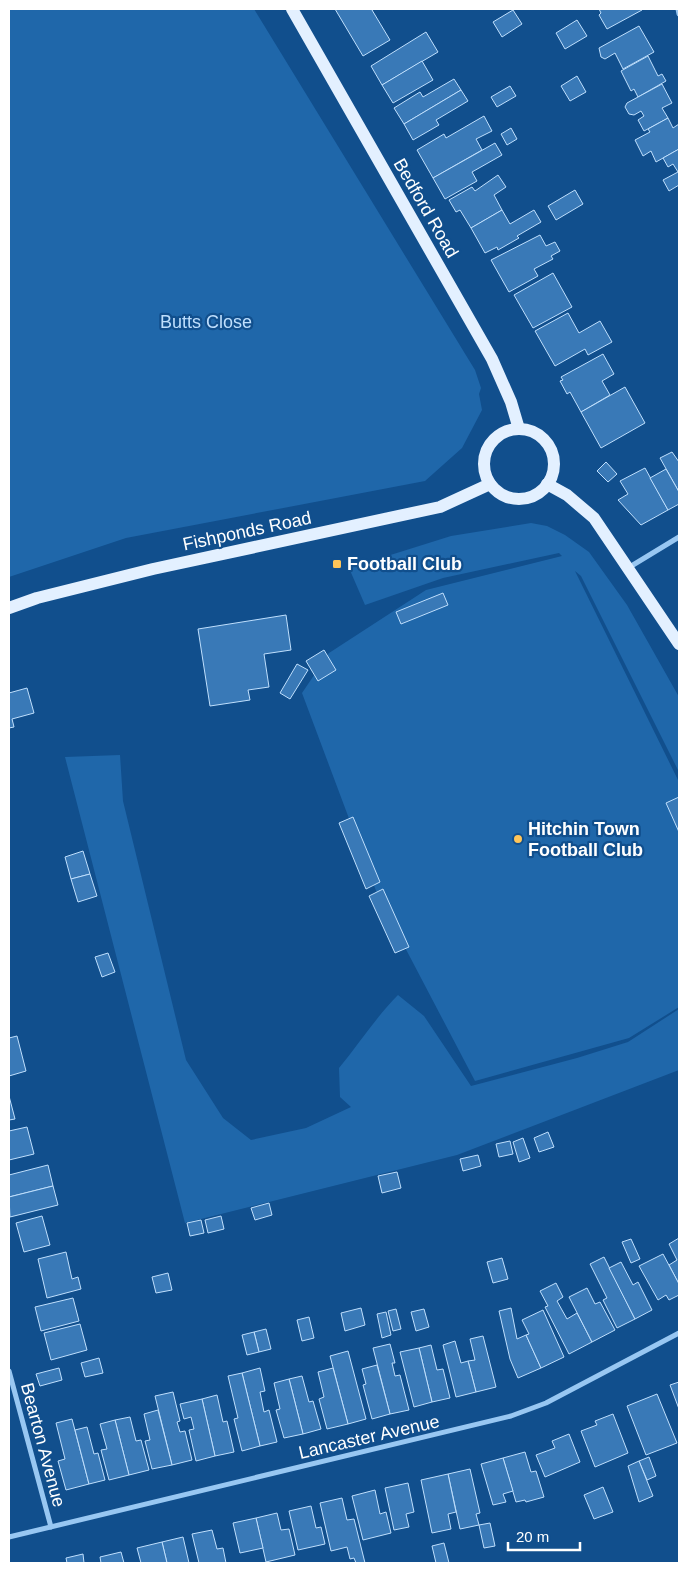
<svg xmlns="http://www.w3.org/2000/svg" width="688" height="1572" font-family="Helvetica,sans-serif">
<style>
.green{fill:#1f67aa}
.building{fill:#3979b7;stroke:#bfdffd}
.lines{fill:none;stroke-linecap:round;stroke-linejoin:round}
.street{stroke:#98c7f2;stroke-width:5}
.primary{stroke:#e3f0ff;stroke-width:12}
.poi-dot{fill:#ffc559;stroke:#114f8d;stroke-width:2}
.labels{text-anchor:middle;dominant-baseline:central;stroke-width:4.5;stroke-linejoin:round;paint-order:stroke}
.street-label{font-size:18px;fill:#fff;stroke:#114f8d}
.park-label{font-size:18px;fill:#bfdffd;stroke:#114f8d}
.poi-label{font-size:18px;font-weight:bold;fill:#fff;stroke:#114f8d;text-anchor:start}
</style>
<rect width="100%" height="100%" fill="#114f8d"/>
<g class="green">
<polygon points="9,9 254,9 475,370 481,388 479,394 482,410 462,448 425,481 126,538 9,577"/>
<polygon points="531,523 547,526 565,535 589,552 627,605 679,697 679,772 581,576 575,571 679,782 679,1007 629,1038 475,1081 378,896 302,693 329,653 426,590 562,556 559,553 443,578 365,605 349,568 451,536"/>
<path d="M120 755 123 801 186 1060 223 1118 251 1140 306 1128 351 1107 340 1097 339 1068C359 1044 376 1017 398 995L424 1016 471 1086 577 1058 628 1042 679 1009V1070L457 1155 185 1223 65 757Z"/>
</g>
<g class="building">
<polygon points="335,9 374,9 372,10 390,40 363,56"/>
<polygon points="599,9 642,9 642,10 607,29 599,15 601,13"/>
<polygon points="513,10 522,24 502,37 493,22"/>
<polygon points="577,20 587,36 565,49 556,33"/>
<polygon points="639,26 654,52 623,69 615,53 605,59 601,57 599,48"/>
<polygon points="426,32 438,52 382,85 371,66"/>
<polygon points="648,56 658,76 662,74 666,81 638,97 634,89 631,91 621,71"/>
<polygon points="422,61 433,80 393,103 382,85"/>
<polygon points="577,76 586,92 570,101 561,86"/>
<polygon points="454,79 461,90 404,124 394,108 420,92 423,97"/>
<polygon points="662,84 672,103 662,108 668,118 644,131 638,120 644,116 641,111 634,115 629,114 625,107 627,103"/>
<polygon points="510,86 516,96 497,107 491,97"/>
<polygon points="461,90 468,101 436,120 439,125 413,140 404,124"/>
<polygon points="484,116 492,131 476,139 482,150 433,178 417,150 444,134 446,138"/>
<polygon points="668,118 673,128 679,124 679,149 656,162 651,151 643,156 635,140 650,132 648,129"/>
<polygon points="511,128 517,139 507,145 501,134"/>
<polygon points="495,143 502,155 472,172 477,181 445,199 433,178"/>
<polygon points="679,149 679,185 669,191 663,180 678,172 673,164 668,167 663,158"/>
<polygon points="498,175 506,187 494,195 502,210 471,228 460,210 456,212 449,200 472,187 475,191"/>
<polygon points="575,190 583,204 556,220 548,206"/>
<polygon points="502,210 510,224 534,210 541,222 517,236 519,238 498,250 497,247 485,253 471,228"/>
<polygon points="540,235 546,246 555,242 560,251 551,256 553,259 534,269 538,276 509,292 491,260"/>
<polygon points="553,273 572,307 533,328 514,295"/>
<polygon points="568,313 579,333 600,321 612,342 588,355 585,349 555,366 535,331"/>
<polygon points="603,354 614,374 602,381 610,395 581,412 570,392 567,394 560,381 563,380 561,377"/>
<polygon points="625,387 645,423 601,448 581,412"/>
<polygon points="672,452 679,462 679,492 660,458"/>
<polygon points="606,462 617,474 608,482 597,471"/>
<polygon points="645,468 668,510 641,525 618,500 628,494 620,481"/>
<polygon points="666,469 679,492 679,504 668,510 650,478"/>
<polygon points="443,593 448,605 401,624 396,612"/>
<polygon points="286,615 291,650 264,654 269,687 248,690 250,700 210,706 198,629"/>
<polygon points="324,650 336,670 318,681 306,661"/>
<polygon points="297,664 308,670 290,699 280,693"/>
<polygon points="27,688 34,713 12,719 14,727 9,728 9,693"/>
<polygon points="679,797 679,832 666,803"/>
<polygon points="353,817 380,882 366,889 339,823"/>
<polygon points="83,851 90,874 71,879 65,857"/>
<polygon points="90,874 97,896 78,902 71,879"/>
<polygon points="383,889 409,947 395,953 369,896"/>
<polygon points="108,953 115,972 102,977 95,957"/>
<polygon points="17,1036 26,1071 9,1076 9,1038"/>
<polygon points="9,1096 15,1119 9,1120"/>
<polygon points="27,1127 34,1154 9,1160 9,1131"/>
<polygon points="548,1132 554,1147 539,1152 534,1138"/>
<polygon points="523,1138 530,1158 519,1162 513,1142"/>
<polygon points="510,1141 513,1154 499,1157 496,1144"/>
<polygon points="478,1155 481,1166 463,1171 460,1159"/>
<polygon points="48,1165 53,1186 9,1197 9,1175"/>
<polygon points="397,1172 401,1188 382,1193 378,1176"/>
<polygon points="53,1186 58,1205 10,1217 9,1197"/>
<polygon points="269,1203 272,1215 255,1220 251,1208"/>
<polygon points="42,1216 50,1245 24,1252 16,1223"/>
<polygon points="221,1216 224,1229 208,1233 205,1220"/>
<polygon points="201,1220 204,1233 190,1236 187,1223"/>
<polygon points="679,1238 679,1284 669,1265 677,1260 669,1244"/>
<polygon points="631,1239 640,1259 631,1263 622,1242"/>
<polygon points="66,1252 72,1279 78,1277 81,1289 47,1298 38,1259"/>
<polygon points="663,1254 679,1284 679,1295 669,1300 666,1295 658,1300 639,1266"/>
<polygon points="604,1257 635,1319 617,1328 603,1300 607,1298 590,1264"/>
<polygon points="502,1258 508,1279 493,1283 487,1262"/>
<polygon points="621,1262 633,1285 638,1282 652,1310 635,1319 609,1268"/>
<polygon points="168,1273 172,1290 156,1293 152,1277"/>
<polygon points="556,1283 563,1297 557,1301 567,1319 577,1313 592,1342 569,1354 545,1307 548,1306 540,1291"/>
<polygon points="587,1288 595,1304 600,1302 615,1330 592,1342 569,1297"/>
<polygon points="73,1298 79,1321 41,1331 35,1307"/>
<polygon points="361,1308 365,1325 345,1331 341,1313"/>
<polygon points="511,1308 517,1339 526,1335 541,1368 518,1378 510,1359 499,1311"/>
<polygon points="396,1309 401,1329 393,1331 388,1311"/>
<polygon points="424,1309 429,1327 416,1331 411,1312"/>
<polygon points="543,1310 564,1357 541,1368 526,1335 529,1334 522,1320"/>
<polygon points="386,1312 391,1335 382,1338 377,1314"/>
<polygon points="309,1317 314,1338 302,1341 297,1320"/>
<polygon points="80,1324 87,1350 51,1360 44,1333"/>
<polygon points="266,1329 271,1349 259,1352 254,1332"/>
<polygon points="254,1332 259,1352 247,1355 242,1335"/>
<polygon points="483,1336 496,1387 476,1392 468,1361 475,1360 470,1339"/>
<polygon points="455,1341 461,1363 468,1361 476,1392 456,1397 443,1345"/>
<polygon points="390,1344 395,1363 392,1363 395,1376 400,1375 409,1410 390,1414 373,1348"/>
<polygon points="431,1345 437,1370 443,1369 450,1398 432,1402 419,1348"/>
<polygon points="419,1348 432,1402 414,1407 400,1352"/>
<polygon points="348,1351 366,1419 348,1424 330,1356"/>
<polygon points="99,1358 103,1373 85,1377 81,1363"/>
<polygon points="377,1365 390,1414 372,1419 363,1385 366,1384 362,1369"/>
<polygon points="59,1368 62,1380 40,1386 36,1374"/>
<polygon points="260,1368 265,1391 260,1392 264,1412 269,1410 277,1442 260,1446 242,1373"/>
<polygon points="333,1368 348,1424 327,1429 319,1399 324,1397 318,1372"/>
<polygon points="242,1373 260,1446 242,1451 234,1419 238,1418 228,1376"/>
<polygon points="302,1376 309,1402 313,1401 321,1429 303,1434 289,1379"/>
<polygon points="289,1379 303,1434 284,1438 276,1410 280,1409 274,1383"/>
<polygon points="679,1382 679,1409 670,1385"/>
<polygon points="173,1392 180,1421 177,1422 180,1432 185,1431 192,1460 172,1465 155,1396"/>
<polygon points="657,1394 677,1443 646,1455 627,1406"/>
<polygon points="217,1395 223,1422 227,1421 234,1452 215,1456 202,1399"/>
<polygon points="202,1399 215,1456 196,1461 189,1430 194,1429 191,1417 184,1419 180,1404"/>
<polygon points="158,1410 172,1465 152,1469 145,1441 150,1440 144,1414"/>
<polygon points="613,1414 628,1453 595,1467 581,1431 597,1425 595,1421"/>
<polygon points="130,1417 136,1441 141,1440 149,1470 129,1475 115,1420"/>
<polygon points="72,1419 89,1484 66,1490 58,1461 65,1459 56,1423"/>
<polygon points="115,1420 129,1475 109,1480 101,1450 107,1449 100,1424"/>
<polygon points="87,1427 94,1454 98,1453 105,1480 89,1484 75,1430"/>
<polygon points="569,1434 580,1462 545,1477 536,1455 555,1448 552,1441"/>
<polygon points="525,1452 531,1472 536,1471 544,1497 526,1502 525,1500 516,1502 503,1458"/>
<polygon points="649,1457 656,1476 647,1480 639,1461"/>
<polygon points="503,1458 513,1491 503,1494 506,1502 493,1505 481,1464"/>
<polygon points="639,1461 653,1496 639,1502 628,1466"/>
<polygon points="470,1469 480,1513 476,1514 479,1525 460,1529 448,1474"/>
<polygon points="448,1474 456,1512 448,1514 451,1529 432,1533 421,1480"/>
<polygon points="408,1483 414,1512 406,1514 409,1527 394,1530 385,1488"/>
<polygon points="603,1487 613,1512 594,1519 584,1495"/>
<polygon points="375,1490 380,1514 386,1512 391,1533 363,1540 352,1496"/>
<polygon points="342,1498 347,1520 354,1519 365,1563 356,1563 354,1558 350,1559 347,1547 331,1551 320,1503"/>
<polygon points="311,1506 316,1528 321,1527 325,1544 298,1550 289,1511"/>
<polygon points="277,1513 281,1530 289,1529 295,1555 266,1562 256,1518"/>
<polygon points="256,1518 263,1548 240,1553 233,1523"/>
<polygon points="490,1523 495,1546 484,1548 479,1525"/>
<polygon points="212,1530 217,1549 223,1548 226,1563 199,1563 192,1534"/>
<polygon points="183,1537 189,1563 167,1563 162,1542"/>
<polygon points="162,1542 167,1563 141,1563 137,1548"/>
<polygon points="444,1543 449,1563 436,1563 432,1546"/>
<polygon points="121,1552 124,1563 101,1563 100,1557"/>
<polygon points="83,1554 84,1563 67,1563 66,1558"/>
</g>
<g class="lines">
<g class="street">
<polyline points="678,9 679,14"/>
<polyline points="628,568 679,537"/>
<polyline points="9,1371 51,1527"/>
<polyline points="9,1537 511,1416 546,1403 679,1333"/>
</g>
<g class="primary">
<polyline points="292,9 492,359 511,402 519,429"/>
<circle cx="519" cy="464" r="35"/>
<polyline points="547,484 567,495 594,518 679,644"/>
<polyline points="9,608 37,598 153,569 440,507 490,484"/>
</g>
</g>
<g class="poi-dot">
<rect x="332" y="559" width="10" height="10" rx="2.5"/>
<circle cx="518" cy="839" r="5"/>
</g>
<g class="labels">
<g class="street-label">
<text transform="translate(426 208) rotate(60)">Bedford Road</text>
<text transform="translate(247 531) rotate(-12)">Fishponds Road</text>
<text transform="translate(369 1437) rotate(-13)">Lancaster Avenue</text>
<text transform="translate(43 1445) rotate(75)">Bearton Avenue</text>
</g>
<g class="park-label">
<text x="206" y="322">Butts Close</text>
</g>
<g class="poi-label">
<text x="347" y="564">Football Club</text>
<text x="528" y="829">Hitchin Town<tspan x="528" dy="21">Football Club</tspan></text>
</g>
</g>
<rect width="688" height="1572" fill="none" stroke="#ffffff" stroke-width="20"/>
<path d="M508 1542v8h72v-8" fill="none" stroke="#ffffff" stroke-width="2.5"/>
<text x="516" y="1542" font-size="15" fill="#ffffff" stroke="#114f8d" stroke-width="4" paint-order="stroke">20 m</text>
</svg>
